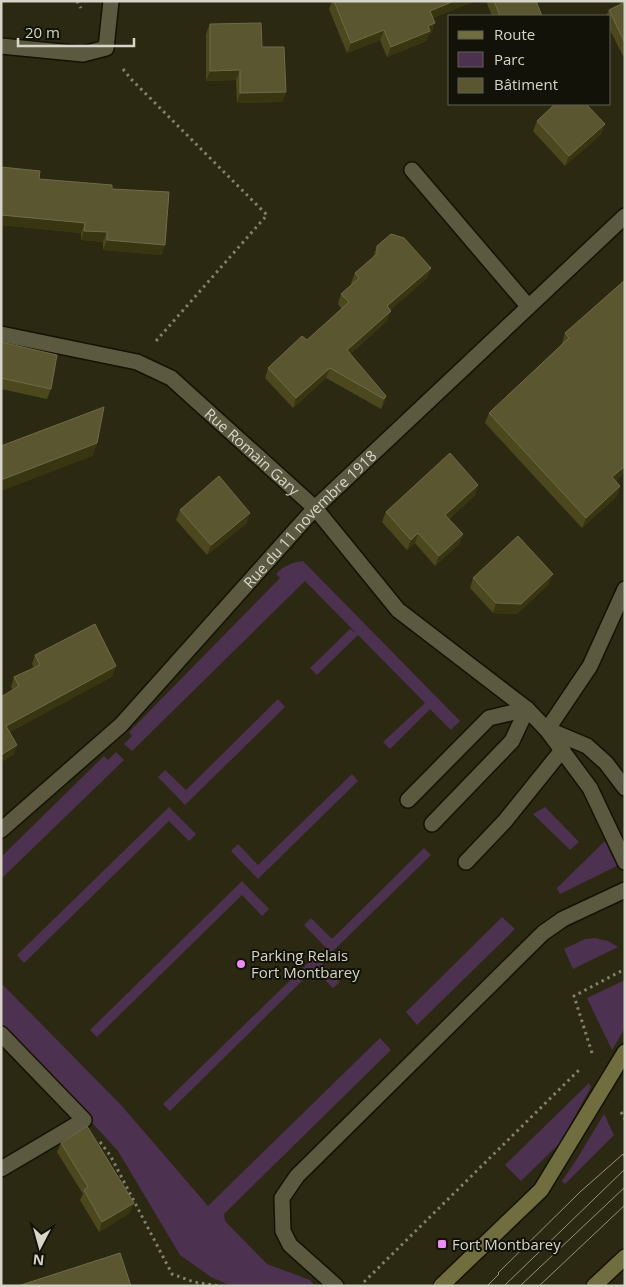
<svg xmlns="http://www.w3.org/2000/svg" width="626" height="1287" font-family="'Open Sans',sans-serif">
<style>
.green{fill:#4d3151}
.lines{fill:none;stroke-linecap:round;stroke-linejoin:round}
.lane-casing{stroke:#141200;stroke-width:18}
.street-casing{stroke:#141200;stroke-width:18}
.secondary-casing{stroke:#141200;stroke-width:18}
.path{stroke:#83826f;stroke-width:3;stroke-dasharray:2.5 4;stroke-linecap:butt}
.lane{stroke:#5b5a41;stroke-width:15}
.street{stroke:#5b5a41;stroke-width:15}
.secondary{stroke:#706d3f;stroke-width:15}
.tram{stroke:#939180;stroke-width:1}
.wall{fill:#4b481e}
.shaded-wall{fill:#383511}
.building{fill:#5a5730;stroke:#6e6b48}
.poi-dot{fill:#ec8cfa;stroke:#121208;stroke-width:2}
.labels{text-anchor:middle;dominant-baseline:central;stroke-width:4;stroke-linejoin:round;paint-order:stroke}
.street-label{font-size:15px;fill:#d6d5c7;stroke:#121208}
.poi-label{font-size:15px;fill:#d6d5c7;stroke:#121208;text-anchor:start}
</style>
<rect width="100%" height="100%" fill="#2b2912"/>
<g class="green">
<path d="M303 561 460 721 451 730 430 709 390 749 383 742 425 703 358 635 317 675 310 668 350 629 356 633 305 581 132 751 124 744 132 736 129 732 280 578 276 574C284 565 292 563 303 561Z"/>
<polygon points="278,699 285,707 185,805 158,777 165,770 186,790"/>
<polygon points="116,752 124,760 1,879 1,857 104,756 108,760"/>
<polygon points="352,774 358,781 258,879 231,851 238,844 258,865"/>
<polygon points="169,807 196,834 189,841 169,821 24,963 17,955"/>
<polygon points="545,807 579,842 570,850 533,814"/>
<polygon points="605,841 617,866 560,894 557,888"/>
<polygon points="424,848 431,855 331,953 304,925 311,918 332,939"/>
<polygon points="242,881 269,909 262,916 242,895 97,1037 90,1030"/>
<polygon points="502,917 515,929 417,1025 406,1012"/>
<polygon points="595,938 608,941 618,947 573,969 564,949 585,939"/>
<polygon points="315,956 340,982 333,988 314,969 170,1111 163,1104"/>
<polygon points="625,980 625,1028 612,1050 587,998"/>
<polygon points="1,983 121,1105 208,1206 380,1038 391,1050 224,1214 225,1221 267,1264 310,1280 315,1286 231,1286 211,1277 180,1255 118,1151 1,1024"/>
<polygon points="589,1083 591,1087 560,1143 521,1181 505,1165"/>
<polygon points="604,1114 614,1135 565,1184 562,1181 575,1162"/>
</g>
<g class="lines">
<g class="lane-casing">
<g id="lane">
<polyline points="412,170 528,306"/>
<polyline points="408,800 489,718 527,709"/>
<polyline points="432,824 512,741 527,709"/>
<polyline points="466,862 505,821 563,749"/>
<polyline points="336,1286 290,1245 283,1231 282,1198 297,1176 543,933 563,919 625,890"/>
</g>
</g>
<g class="street-casing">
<g id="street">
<polyline points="1,46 83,54 106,48 111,1"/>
<path id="s1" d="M1 334 137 362 171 378 315 508 398 610 527 709 547 730 590 788 625 862"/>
<polyline points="547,730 590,666 625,589"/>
<polyline points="549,730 587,746 606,763 625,788"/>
<path id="s2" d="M1 830 121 725 315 508 625 216"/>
<polyline points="1,1034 84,1120 1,1169"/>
</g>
</g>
<g class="secondary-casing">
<g id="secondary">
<polyline points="441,1286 541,1190 625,1052"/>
<polyline points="594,1286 625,1257"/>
</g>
</g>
<g class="path">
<polyline points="77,1 81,8"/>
<polyline points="123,69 131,79 267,215 156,341"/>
<polyline points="592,1053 574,996 625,969"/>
<polyline points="621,1112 625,1119"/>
<polyline points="100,1142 110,1155 172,1274 194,1282 219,1286"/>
<polyline points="364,1282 580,1069"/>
</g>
<use href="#lane" class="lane"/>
<use href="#street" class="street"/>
<use href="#secondary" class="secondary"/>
<g class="tram">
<polyline points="487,1286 499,1274 498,1273 580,1192 623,1154 625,1158"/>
<polyline points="504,1286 625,1169"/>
<polyline points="520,1286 625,1187"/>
<polyline points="539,1286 625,1205"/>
</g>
</g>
<g class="wall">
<polygon points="332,1 475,1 433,18 432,33 429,34 426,41 387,57 380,40 347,53 329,9"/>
<polygon points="486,1 536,1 541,16 492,16"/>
<polygon points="625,2 625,55 623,56 610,30 610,16 606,16 609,10"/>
<polygon points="210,24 262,47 286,92 282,102 237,103 236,80 206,81 206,34"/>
<polygon points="537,121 605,124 601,134 565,166 533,131"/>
<polygon points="1,167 39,179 112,189 162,255 103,250 103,242 81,240 81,233 1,225"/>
<polygon points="377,246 431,268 427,278 390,310 387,321 350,354 386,396 383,406 381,409 326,378 293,408 265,378 268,368 307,340 342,309 338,304 341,294 352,284 351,283 355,273 373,257"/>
<polygon points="625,280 625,472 616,481 620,486 617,496 582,528 485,423 489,413 562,344 562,343 565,333"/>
<polygon points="1,342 51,389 47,399 1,389"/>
<polygon points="478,485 475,495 449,519 463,534 459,544 435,566 415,543 407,550 382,522 386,512"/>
<polygon points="180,510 247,523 207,555 176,520"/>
<polygon points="473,578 549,584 517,614 493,613 470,588"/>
<polygon points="35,655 113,676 10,732 14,754 1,762 13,690 11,687 14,677 34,668 32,664"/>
<polygon points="61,1143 130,1213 99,1232 80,1200 83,1194 57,1152"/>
</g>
<g class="shaded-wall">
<polygon points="454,1 475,1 426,21 430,11"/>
<polygon points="435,23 432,33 429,34 426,41 387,57 391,47 428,26"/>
<polygon points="384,30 380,40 347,53 351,43"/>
<polygon points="240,70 236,80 206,81 210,71"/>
<polygon points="286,92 282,102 237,103 240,93"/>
<polygon points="605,124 601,134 565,166 569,156"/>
<polygon points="1,215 85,223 81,233 1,225"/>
<polygon points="84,231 107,232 103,242 81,240"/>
<polygon points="107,240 165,245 162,255 103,250"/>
<polygon points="431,268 427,278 384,316 387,306"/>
<polygon points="391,311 387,321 343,360 347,350"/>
<polygon points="330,368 326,378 293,408 296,398"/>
<polygon points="386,396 383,406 381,409 384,399"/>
<polygon points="97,443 93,456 1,491 1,480"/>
<polygon points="625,466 625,472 609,487 612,477"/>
<polygon points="478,485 475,495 442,525 445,515"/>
<polygon points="620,486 617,496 582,528 586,518"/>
<polygon points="250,513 247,523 207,555 211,545"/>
<polygon points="418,533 415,543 407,550 411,540"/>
<polygon points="463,534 459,544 435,566 439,556"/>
<polygon points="553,574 549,584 517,614 493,613 496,603"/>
<polygon points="116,666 113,676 3,736 6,726"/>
<polygon points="17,745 14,754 1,762 1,755"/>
<polygon points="134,1203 130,1213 99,1232 102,1222"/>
</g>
<g class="building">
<polygon points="334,1 454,1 430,11 435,23 428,26 430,31 391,47 384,30 351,43"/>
<polygon points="494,1 536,1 542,16 500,16"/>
<polygon points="625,2 625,43 609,10"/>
<polygon points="261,23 262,47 284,47 286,92 240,93 240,70 210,71 210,24"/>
<polygon points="555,104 586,104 605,124 569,156 537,121"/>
<polygon points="1,167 40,171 39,179 112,185 112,189 169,192 165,245 107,240 107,232 84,231 85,223 1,215"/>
<polygon points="391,234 404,238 431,268 387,306 391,311 347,350 386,396 384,399 330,368 296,398 268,368 302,336 307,340 349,302 341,294 359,278 355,273 377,254 377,246"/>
<polygon points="625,280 625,466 612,477 620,486 586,518 489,413 569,338 565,333"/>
<polygon points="1,342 57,355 51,389 1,378"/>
<polygon points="104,407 97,443 1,480 1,446"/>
<polygon points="450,453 478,485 445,515 463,534 439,556 418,533 411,540 386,512"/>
<polygon points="219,476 250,513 211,545 180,510"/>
<polygon points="518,536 553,574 521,604 496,603 473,578"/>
<polygon points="95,624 116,666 6,726 17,745 1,755 1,697 19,686 14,677 40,665 35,655"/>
<polygon points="87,1126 134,1203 102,1222 84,1190 88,1187 61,1143"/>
<polygon points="120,1253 131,1286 18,1286"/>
</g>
<g class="poi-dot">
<circle cx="241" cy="964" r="5"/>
<rect x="437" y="1239" width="10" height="10" rx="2.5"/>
</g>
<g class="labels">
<g class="street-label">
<text stroke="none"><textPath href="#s1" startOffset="286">Rue Romain Gary</textPath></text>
<text stroke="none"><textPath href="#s2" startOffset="439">Rue du 11 novembre 1918</textPath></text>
</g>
<g class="poi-label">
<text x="251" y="955">Parking Relais<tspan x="251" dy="17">Fort Montbarey</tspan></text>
<text x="452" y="1244">Fort Montbarey</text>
</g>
</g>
<rect width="626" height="1287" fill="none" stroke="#d6d5c7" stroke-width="5"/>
<rect x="448" y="15" width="162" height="90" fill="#121208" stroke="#606054"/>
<rect x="458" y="31" width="25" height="8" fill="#706d3f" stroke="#606054"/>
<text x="494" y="40" font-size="15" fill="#d6d5c7">Route</text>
<rect x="458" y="52" width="25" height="15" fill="#4d3151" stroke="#606054"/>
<text x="494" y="65" font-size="15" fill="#d6d5c7">Parc</text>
<rect x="458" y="78" width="25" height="15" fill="#5a5730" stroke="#606054"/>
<text x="494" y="90" font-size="15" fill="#d6d5c7">Bâtiment</text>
<g transform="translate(40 1247) rotate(186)" stroke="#121208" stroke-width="4" paint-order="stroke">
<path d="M0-4L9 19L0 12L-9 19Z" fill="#d6d5c7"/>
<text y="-8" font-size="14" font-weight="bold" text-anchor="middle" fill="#d6d5c7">N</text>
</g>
<path d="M18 38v8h116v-8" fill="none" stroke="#d6d5c7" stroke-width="2.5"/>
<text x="25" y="38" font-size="15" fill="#d6d5c7" stroke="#121208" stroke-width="4" paint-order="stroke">20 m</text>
</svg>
